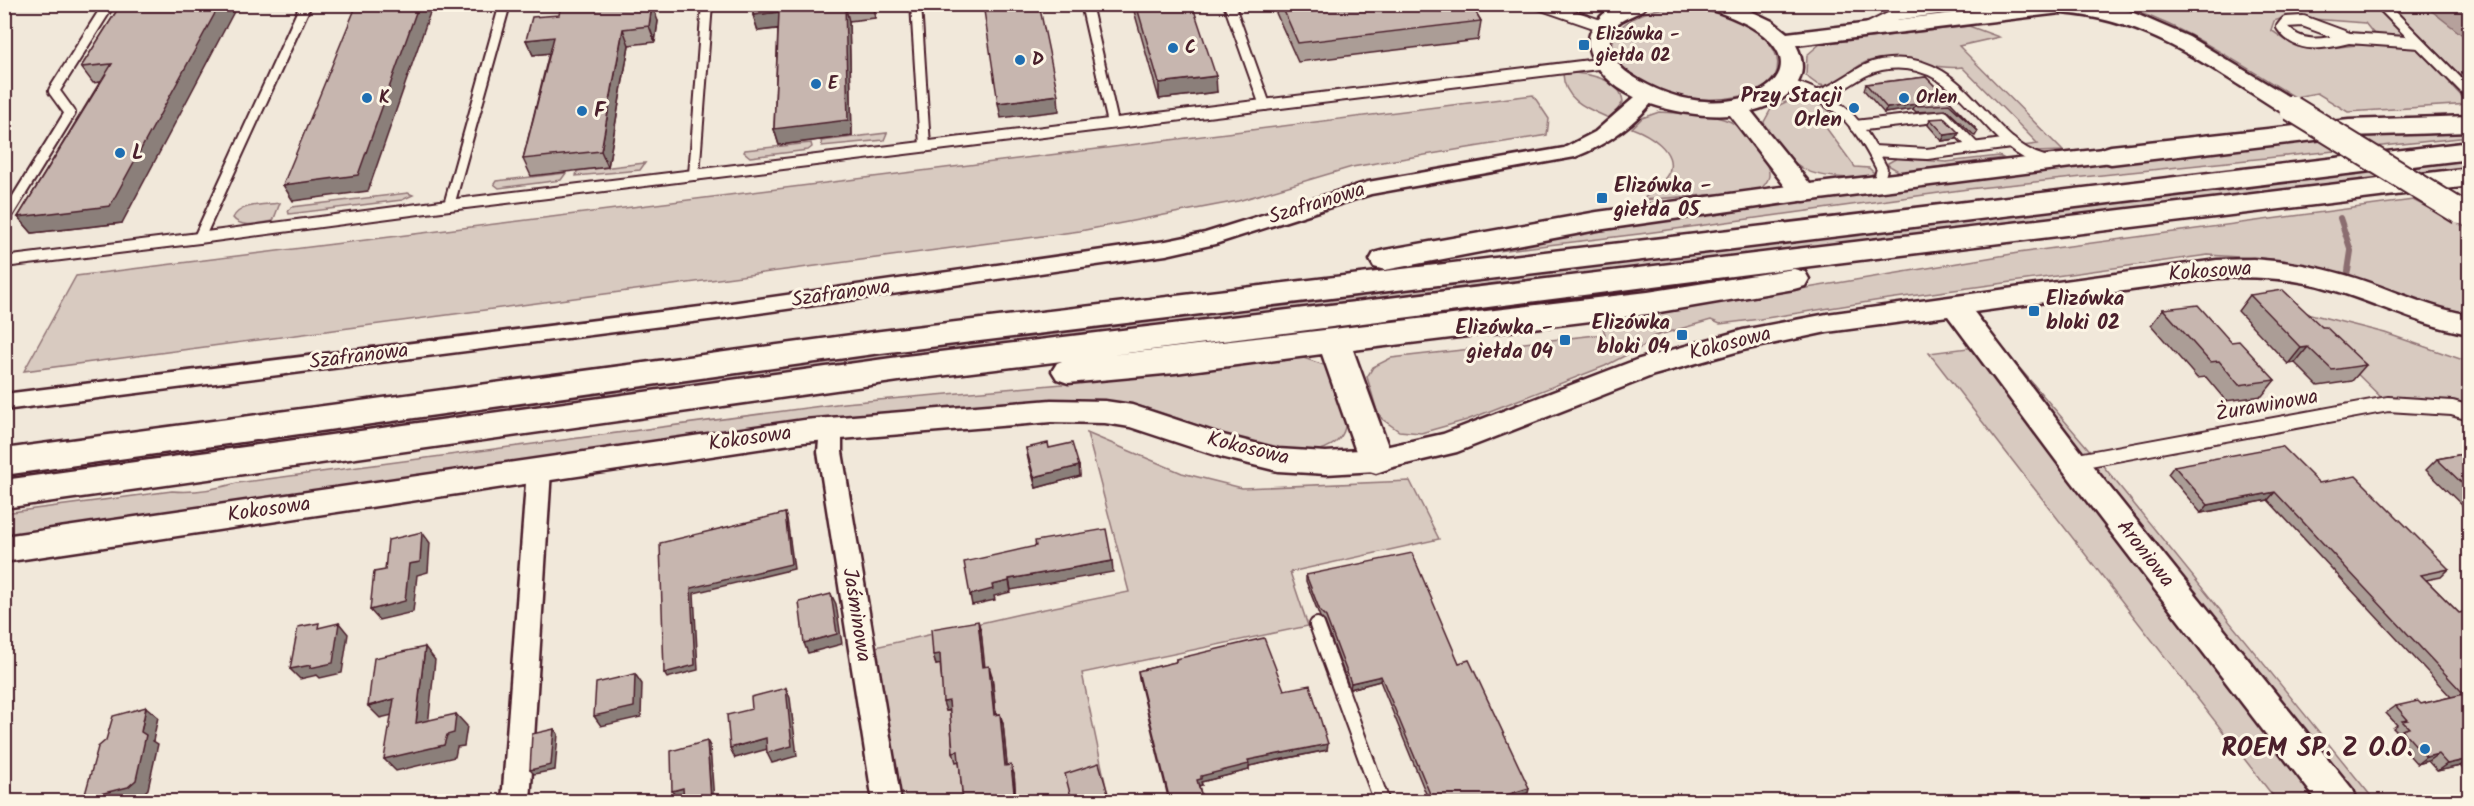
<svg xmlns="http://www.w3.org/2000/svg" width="2474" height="806" font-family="Kalam,sans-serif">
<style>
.green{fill:#d8cac0;stroke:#917476;stroke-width:1.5;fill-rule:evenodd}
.water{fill:#b6a19c;stroke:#8b6d6f;stroke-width:1.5}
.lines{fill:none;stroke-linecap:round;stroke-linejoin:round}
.stream{stroke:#8b6d6f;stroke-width:6}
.service-far1-casing{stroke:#4a1f2b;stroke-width:14}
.service-casing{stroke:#4a1f2b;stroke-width:18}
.minor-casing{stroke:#4a1f2b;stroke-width:5}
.tertiary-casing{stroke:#4a1f2b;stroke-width:5}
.secondary-casing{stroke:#4a1f2b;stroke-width:5}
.service-far1{stroke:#fcf5e5;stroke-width:10}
.service{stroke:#fcf5e5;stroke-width:14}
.minor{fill:#fcf5e5;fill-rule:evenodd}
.tertiary{fill:#fcf5e5;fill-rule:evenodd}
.secondary{fill:#fcf5e5;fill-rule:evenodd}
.tertiary-bridge-casing{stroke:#4a1f2b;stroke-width:28;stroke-linecap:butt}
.tertiary-bridge{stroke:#fcf5e5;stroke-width:24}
.wall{fill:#ab9d96;stroke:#4a1f2b;stroke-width:1.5}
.shaded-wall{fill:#8b7f7a;stroke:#4a1f2b;stroke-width:1.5}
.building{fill:#c7b6af;stroke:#4a1f2b;stroke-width:1.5}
.poi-dot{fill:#1f6fb2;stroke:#fcf5e5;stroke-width:2}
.labels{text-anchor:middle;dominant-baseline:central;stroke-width:6;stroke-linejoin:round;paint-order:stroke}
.far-poi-label{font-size:18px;font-weight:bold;fill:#4a1f2b;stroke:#fcf5e5;text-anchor:start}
.poi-label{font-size:21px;font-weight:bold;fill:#4a1f2b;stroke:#fcf5e5;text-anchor:start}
.street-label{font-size:21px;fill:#4a1f2b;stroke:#fcf5e5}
.near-poi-label{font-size:26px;font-weight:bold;fill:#4a1f2b;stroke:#fcf5e5;text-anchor:end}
</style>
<rect width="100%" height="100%" fill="#f1e8da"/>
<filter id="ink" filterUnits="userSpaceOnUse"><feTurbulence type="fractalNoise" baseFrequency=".0167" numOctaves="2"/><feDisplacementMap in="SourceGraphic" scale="12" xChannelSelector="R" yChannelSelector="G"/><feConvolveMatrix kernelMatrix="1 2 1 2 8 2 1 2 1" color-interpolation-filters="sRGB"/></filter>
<g filter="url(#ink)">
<g class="green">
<path d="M2114 5H2377L2453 83 2450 84 2469 104 2348 112 2317 93 2295 97C2237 63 2179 21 2114 5ZM2286 17 2365 23 2382 44C2354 42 2323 54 2296 45 2287 43 2279 35 2271 30L2274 21Z"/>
<polygon points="2390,5 2469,5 2469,84"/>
<path d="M1664 8C1701 7 1753 14 1774 50 1778 58 1779 68 1775 76 1767 89 1750 95 1736 97 1704 103 1667 97 1639 80 1588 48 1618 16 1664 8Z"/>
<path d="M1969 26 1999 37 1959 46 2063 151 2036 152 2023 146 2038 144 1962 67C1931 71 1901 52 1869 61 1848 66 1831 104 1806 75L1807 55 1820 44Z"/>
<path d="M1575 73C1593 75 1621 80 1623 102L1611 119C1589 109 1564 101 1563 74Z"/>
<polygon points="1533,95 1549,119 1547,135 1352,167 1238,201 1080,231 24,371 76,276"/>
<path d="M1790 100C1808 98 1829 103 1836 122L1824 125 1855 167 1869 168 1874 173C1861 182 1815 177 1802 168 1788 159 1766 138 1764 122L1771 109Z"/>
<path d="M1659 112C1679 113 1711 113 1729 121 1741 126 1771 162 1769 176 1768 182 1763 187 1758 191L1642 200C1651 192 1664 183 1669 172 1677 150 1648 134 1632 128L1642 118Z"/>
<path d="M2412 131H2469V137L1968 189 1639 234 1482 253C1616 226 1752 208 1887 190 2062 168 2237 149 2412 131Z"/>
<polygon points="887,133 884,140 822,146 821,141"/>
<polygon points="811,143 812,147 808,150 750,157 744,152 745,150"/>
<polygon points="1999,156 2003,158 1900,172 1888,165 1888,163 1897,158 1946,162"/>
<polygon points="2469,160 2469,167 995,345 322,437 5,484 5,474 422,414 1125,320 1378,293 2010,213"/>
<polygon points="645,163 640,170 576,176 577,171"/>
<polygon points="566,173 561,180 499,188 494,184 496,181"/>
<polygon points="408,193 413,195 402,200 289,214 288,210 292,207"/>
<polygon points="2413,200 2469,229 2469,313 2430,306 2352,278 2284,260 2208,255 1881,300 1760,319 1720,324 1711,320 1652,337 1644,346 1605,366 1467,420 1421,433 1399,431 1382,419 1377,411 1367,377 1373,367 1391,358 1605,334 1602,325 1674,310 2018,253"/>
<path d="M280 203 273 221C261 223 241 229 233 218 240 203 265 205 280 203Z"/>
<polygon points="2291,309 2385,333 2469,362 2469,413 2388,404"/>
<polygon points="1999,344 2104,467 2375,801 2277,801 1929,353"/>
<path d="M1295 355 1324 365C1329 374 1335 383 1339 393 1363 448 1317 458 1274 450 1227 440 1181 416 1135 405 1111 399 1086 400 1062 400L822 418 5 537 4 513 172 491C194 493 216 489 237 483L844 403 1120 379Z"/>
<polygon points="1087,433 1182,473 1242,488 1410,481 1439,539 1290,572 1308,626 1082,673 1109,801 887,801 862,650 1020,614 1129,592"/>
</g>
<polygon class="water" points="2424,5 2469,5 2469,40"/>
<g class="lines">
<g class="stream">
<polyline points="2465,110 2470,110"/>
<polyline points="2340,218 2351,251 2348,271"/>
</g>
<g class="service-far1-casing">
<g id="service-far1">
<polyline points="306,4 199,238 449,205"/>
<polyline points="505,4 449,205 1606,63"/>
<polyline points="916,4 925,146"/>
<polyline points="1086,4 1113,123"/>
<polyline points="1229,4 1265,105"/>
<polyline points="1539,4 1603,26"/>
<polyline points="2381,4 2465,89"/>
<path d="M2303 21 2349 38C2325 44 2298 50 2282 27L2286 22Z"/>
<polyline points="1867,29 1895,15 1973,4"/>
<polyline points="2349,38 2419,43"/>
<path d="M1786 84C1841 100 1856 119 1882 169L1878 183"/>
<path d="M1819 95C1842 89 1858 69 1881 65 1964 50 1982 145 2044 161"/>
<polyline points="1855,126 1944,116 1975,148"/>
<polyline points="1873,151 1927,154 2011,143"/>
<polyline points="694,175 707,4"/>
<polyline points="4,220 70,113 54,91 109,4"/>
<polyline points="4,262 199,238"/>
</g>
</g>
<g class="service-casing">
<g id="service">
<polyline points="2073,462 2388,404 2452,408 2470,413"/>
<polyline points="1317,625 1382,802"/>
</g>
</g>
<g class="minor-casing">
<g id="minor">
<path d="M1649 89 1655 90 1658 94C1639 122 1606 145 1575 157L1371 194 1215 244 1166 255 724 318 4 410V394L724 304 1166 241 1205 233 1368 182 1564 148 1595 132 1643 90Z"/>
<polygon points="831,419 839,422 842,428 842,452 901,802 873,802 818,452 820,428 823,422"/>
<polygon points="539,461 547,464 551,470 530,802 502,802 527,470 531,464"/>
</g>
</g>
<g class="tertiary-casing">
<g id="tertiary">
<path d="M1619 4H1648C1640 17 1619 16 1612 31 1605 48 1616 65 1629 74 1736 147 1866 57 1706 8L1703 4H1736L1772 21 1787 33 2029 4H2100L2129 11 2189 37 2299 103 2302 108 2299 113 2291 115 2283 113C2211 68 2148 19 2061 13L1796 45C1815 82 1785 103 1751 111L1810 184 2111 148 2119 150 2123 155 2119 160 2111 162 1804 201 1795 199 1730 115C1688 118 1619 104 1596 64 1591 56 1587 48 1589 38 1592 23 1605 10 1619 4Z"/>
<path d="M2253 259C2293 262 2330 269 2367 282 2402 294 2434 309 2470 315V334C2421 326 2377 303 2330 289 2294 278 2255 276 2217 278L1974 312 2083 454 2353 790 2358 802H2318L2063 470 1948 316 1827 332 1743 350 1654 375 1457 452 1376 471 1326 474 1278 471 1221 457 1130 427 1105 423 1051 422 804 442 4 562V536L804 420 1051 400 1105 401 1132 405 1223 435 1278 449 1326 452 1376 449 1443 434 1636 360 1743 330 1827 314 2217 260Z"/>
</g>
</g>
<g class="secondary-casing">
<g id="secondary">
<polygon points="2470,116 2470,132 2349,136 2111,164 2101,161 2097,155 2101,149 2111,146 2349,120"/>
<polygon points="2470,142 2470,159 881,353 4,475 4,449 881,331"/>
<polygon points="2470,168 2470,186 1811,266 1111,355 1648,292 1794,269 1805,272 1809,279 1805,286 1794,289 1648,314 1353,350 1393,460 1388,469 1376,473 1364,469 1359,460 1322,354 1175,373 1068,383 1057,379 1052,371 1057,363 1062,361 906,380 4,508 4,480 906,356"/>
<polygon points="1804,184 1814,187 1818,193 1814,199 1597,230 1385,270 1374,267 1370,260 1374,253 1385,250 1597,212"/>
</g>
</g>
<use href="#service-far1" class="service-far1"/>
<use href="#service" class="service"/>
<use href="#minor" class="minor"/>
<use href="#tertiary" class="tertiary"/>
<use href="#secondary" class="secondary"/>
<g class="tertiary-bridge-casing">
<polyline id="tertiary-bridge" points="2291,108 2460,212"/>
</g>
<use href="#tertiary-bridge" class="tertiary-bridge"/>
</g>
<g class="wall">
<polygon points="121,4 122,223 32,233 18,217 100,82 93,83 81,67"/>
<polygon points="754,4 875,4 875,18 849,21 852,136 779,145 774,129 778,29 758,31 753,15"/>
<polygon points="1132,4 1192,4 1217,92 1159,99"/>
<polygon points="1272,4 1471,4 1481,21 1478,40 1298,62"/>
<polygon points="636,6 658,21 655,42 629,45 608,167 531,176 523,159 549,53 533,55 526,40"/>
<polygon points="1926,77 1978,131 1975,136 1947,110 1916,112 1913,109 1884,113 1864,90 1866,84"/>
<polygon points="1930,119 1956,139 1942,141 1928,125"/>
<polygon points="2250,295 2322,327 2366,365 2352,381 2318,386 2295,363 2288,364 2238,311"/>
<polygon points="2163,309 2231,342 2275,380 2262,396 2226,401 2206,377 2197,378 2151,325"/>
<polygon points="1026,448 1049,448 1079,466 1080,476 1036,488 1028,459"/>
<polygon points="2469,453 2469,512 2426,470 2437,459"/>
<polygon points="2174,466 2319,483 2449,569 2441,577 2426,580 2459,613 2469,611 2469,773 2468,773 2460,766 2437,771 2428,761 2417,764 2393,737 2398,733 2393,728 2397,725 2386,713 2396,706 2421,704 2451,697 2268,500 2201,513 2168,474"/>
<polygon points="1306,575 1459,663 1529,788 1528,793 1500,801 1429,801 1380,681 1350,689 1325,622 1320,617 1306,581"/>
<polygon points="981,631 984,666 992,676 996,715 1000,714 1003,724 1007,766 1014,774 1016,801 963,801 959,761 956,762 953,752 950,711 946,711 940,664 936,665 933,655"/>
<polygon points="1176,659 1284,690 1327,750 1249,766 1249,770 1201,782 1202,785 1199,786 1203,801 1169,801 1139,678 1138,671 1176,662"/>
</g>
<g class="shaded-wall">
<polygon points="220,4 238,4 122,223 32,233 18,217"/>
<polygon points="419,4 433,4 368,191 293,201 283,185"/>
<polygon points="628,4 636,4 633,23 627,7"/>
<polygon points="872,4 875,4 875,18"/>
<polygon points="959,4 983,4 983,6 960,8"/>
<polygon points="652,5 658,21 655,42 649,26"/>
<polygon points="845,5 849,21 852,136 779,145 774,129"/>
<polygon points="779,12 783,28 758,31 753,15"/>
<polygon points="623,29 629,45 608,167 601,151"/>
<polygon points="554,37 560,52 533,55 526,40"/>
<polygon points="1216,76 1217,92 1159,99 1159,83"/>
<polygon points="1058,95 1059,111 1001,118 998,103"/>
<polygon points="1916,104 1913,109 1884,113 1887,108"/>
<polygon points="1959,133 1956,139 1942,141 1945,135"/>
<polygon points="2308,347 2295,363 2288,364 2301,348"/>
<polygon points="1079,466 1080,476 1036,488 1034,477"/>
<polygon points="2275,492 2268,500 2201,513 2208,505"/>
<polygon points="785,513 787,519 794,569 694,593 698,670 667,678 664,673 691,588"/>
<polygon points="422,532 430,543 428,572 417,575 413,612 379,620 370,610 409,564"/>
<polygon points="1112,561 1113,572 1011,590 1009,579"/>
<polygon points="1009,581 1011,592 994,596 995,600 972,605 970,595 992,585"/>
<polygon points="831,594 836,604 842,644 808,653 804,643"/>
<polygon points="978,621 981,631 986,677 983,667"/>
<polygon points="339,623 348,634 342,673 320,678 317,675 300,679 290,669"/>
<polygon points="425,647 435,660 427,735 416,723"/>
<polygon points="940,654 943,664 936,665 933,655"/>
<polygon points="989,666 992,676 997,725 994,715"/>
<polygon points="635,674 642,684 641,717 601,726 594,716"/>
<polygon points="1381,676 1380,681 1350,689 1351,683"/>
<polygon points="786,688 790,698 797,756 772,763 767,753"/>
<polygon points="394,699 405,712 380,718 368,706"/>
<polygon points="949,701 952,710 946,711 943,702"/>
<polygon points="146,707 158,717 153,741 158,744 148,789 141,796 119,801 89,801 84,798 141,732"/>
<polygon points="456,714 467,726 464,746 457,747 455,757 396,771 384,759 447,735"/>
<polygon points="1000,714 1003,724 1008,775 1005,766"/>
<polygon points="554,729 558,734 555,770 534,774 530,770"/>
<polygon points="766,738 771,748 735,758 730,748"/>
<polygon points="707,741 710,746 714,801 711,800"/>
<polygon points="1328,744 1327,750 1249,766 1249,770 1201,782 1202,785 1197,786 1197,780 1201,776 1248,760"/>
<polygon points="2438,754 2428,761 2417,764 2426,757"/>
<polygon points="2469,759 2460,766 2437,771 2447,764"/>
<polygon points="1011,765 1014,774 1016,801 1015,801"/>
<polygon points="683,788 687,792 675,796 672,791"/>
<polygon points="1529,788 1528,793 1500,801 1487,801"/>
<polygon points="1109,797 1109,801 1094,801"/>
</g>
<g class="building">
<polygon points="121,4 220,4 110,206 18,217 112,64 81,67"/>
<polygon points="357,4 419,4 358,175 283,185"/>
<polygon points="561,4 628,4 627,7 652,5 649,26 623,29 601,151 523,159 554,37 526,40 532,17 559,15"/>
<polygon points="754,4 854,4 845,5 848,120 774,129 779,12 753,15"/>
<polygon points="983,4 1039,4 1058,95 998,103"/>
<polygon points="1136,4 1192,4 1216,76 1159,83"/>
<polygon points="1281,4 1471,4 1481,21 1298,43"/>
<polygon points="1926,77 1978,131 1949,104 1918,106 1916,104 1887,108 1866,84"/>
<polygon points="1944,118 1959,133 1945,135 1930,119"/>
<polygon points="2283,290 2322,327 2326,327 2366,365 2332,370 2308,347 2301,348 2250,295"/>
<polygon points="2198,305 2231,342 2239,341 2275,380 2239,385 2219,361 2210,362 2163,309"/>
<polygon points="1048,443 1049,448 1072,443 1079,466 1034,477 1026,448"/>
<polygon points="2282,446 2319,483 2356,476 2449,569 2421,575 2459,613 2469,611 2469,759 2447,764 2438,754 2426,757 2402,730 2409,728 2402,721 2408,720 2396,706 2418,701 2421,704 2464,694 2275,492 2208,505 2174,466"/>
<polygon points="2469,453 2469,490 2437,459"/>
<polygon points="785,513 791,564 691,588 695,665 664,673 660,543"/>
<polygon points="1106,529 1112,561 1009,579 1009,581 992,585 993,589 970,595 964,562 1036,546 1035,541"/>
<polygon points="422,532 420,562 409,564 405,601 370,610 374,572 385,570 388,540"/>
<polygon points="1412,553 1459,663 1469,660 1529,788 1487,801 1433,801 1381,676 1351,683 1326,617 1320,611 1306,575"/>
<polygon points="831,594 837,634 804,643 799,602"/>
<polygon points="978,621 983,667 989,666 994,715 1000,714 1005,766 1011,765 1015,801 963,801 958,751 953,752 949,701 943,702 940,654 933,655 931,629"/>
<polygon points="319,623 318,628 339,623 333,663 310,668 311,665 290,669 298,627"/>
<polygon points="1264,638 1284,690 1310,685 1328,744 1248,760 1249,764 1201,776 1201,779 1197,780 1203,801 1170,801 1138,671 1176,662 1176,659"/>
<polygon points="425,647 416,723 456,714 454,733 447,735 444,745 384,759 394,699 368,706 374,658"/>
<polygon points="635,674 634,707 594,716 596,683"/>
<polygon points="786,688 792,746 767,753 766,738 730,748 727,715 752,709 751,697"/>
<polygon points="146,707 141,732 146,735 136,780 128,787 84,798 98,747 106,740 113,716"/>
<polygon points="554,729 551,765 530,770 532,734"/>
<polygon points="707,741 711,800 720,798 721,801 684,801 683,788 672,791 671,751"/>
<polygon points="1099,763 1109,797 1094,801 1072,801 1065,774"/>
</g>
</g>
<g class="poi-dot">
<rect x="1578" y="39" width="12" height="12" rx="3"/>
<circle cx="1173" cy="48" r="6"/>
<circle cx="1020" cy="60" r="6"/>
<circle cx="816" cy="84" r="6"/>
<circle cx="367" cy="98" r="6"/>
<circle cx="1904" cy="98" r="6"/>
<circle cx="1854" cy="108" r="6"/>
<circle cx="582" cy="111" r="6"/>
<circle cx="120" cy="153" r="6"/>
<rect x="1596" y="192" width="12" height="12" rx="3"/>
<rect x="2028" y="305" width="12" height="12" rx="3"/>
<rect x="1676" y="329" width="12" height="12" rx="3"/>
<rect x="1559" y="334" width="12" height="12" rx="3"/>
<circle cx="2425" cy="749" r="6"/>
</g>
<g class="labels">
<g class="far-poi-label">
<text x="1596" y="35">Elizówka -<tspan x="1596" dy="21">giełda 02</tspan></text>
<text x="1185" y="48">C</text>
<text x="1032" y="60">D</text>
<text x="828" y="84">E</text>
<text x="379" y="98">K</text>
<text x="1916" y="98">Orlen</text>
</g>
<g class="poi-label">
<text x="1842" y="96" text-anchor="end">Przy Stacji<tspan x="1842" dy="24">Orlen</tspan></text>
<text x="594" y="111">F</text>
<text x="132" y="153">L</text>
<text x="1614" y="186">Elizówka -<tspan x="1614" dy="24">giełda 05</tspan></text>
<text x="2046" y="299">Elizówka<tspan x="2046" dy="24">bloki 02</tspan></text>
<text x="1670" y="323" text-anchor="end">Elizówka<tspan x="1670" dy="24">bloki 04</tspan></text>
<text x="1553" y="328" text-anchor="end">Elizówka -<tspan x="1553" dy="24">giełda 04</tspan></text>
</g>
<g class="street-label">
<text transform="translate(1317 204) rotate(-17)">Szafranowa</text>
<text transform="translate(2210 272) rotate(-4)">Kokosowa</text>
<text transform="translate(841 294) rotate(-8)">Szafranowa</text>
<text transform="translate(1730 344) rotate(-14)">Kokosowa</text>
<text transform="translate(359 357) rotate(-7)">Szafranowa</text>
<text transform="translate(2267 406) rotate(-10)">Żurawinowa</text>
<text transform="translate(750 439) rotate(-8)">Kokosowa</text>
<text transform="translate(1248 449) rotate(14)">Kokosowa</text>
<text transform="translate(269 510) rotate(-8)">Kokosowa</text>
<text transform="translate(2145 554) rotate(52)">Aroniowa</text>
<text transform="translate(856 615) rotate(81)">Jaśminowa</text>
</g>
<g class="near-poi-label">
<text x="2413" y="749">ROEM SP. Z O.O.</text>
</g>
</g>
<rect width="2474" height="806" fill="none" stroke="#fcf5e5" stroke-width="24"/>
<rect x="12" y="12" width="2450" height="782" fill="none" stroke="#4a1f2b" stroke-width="2" filter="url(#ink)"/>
</svg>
